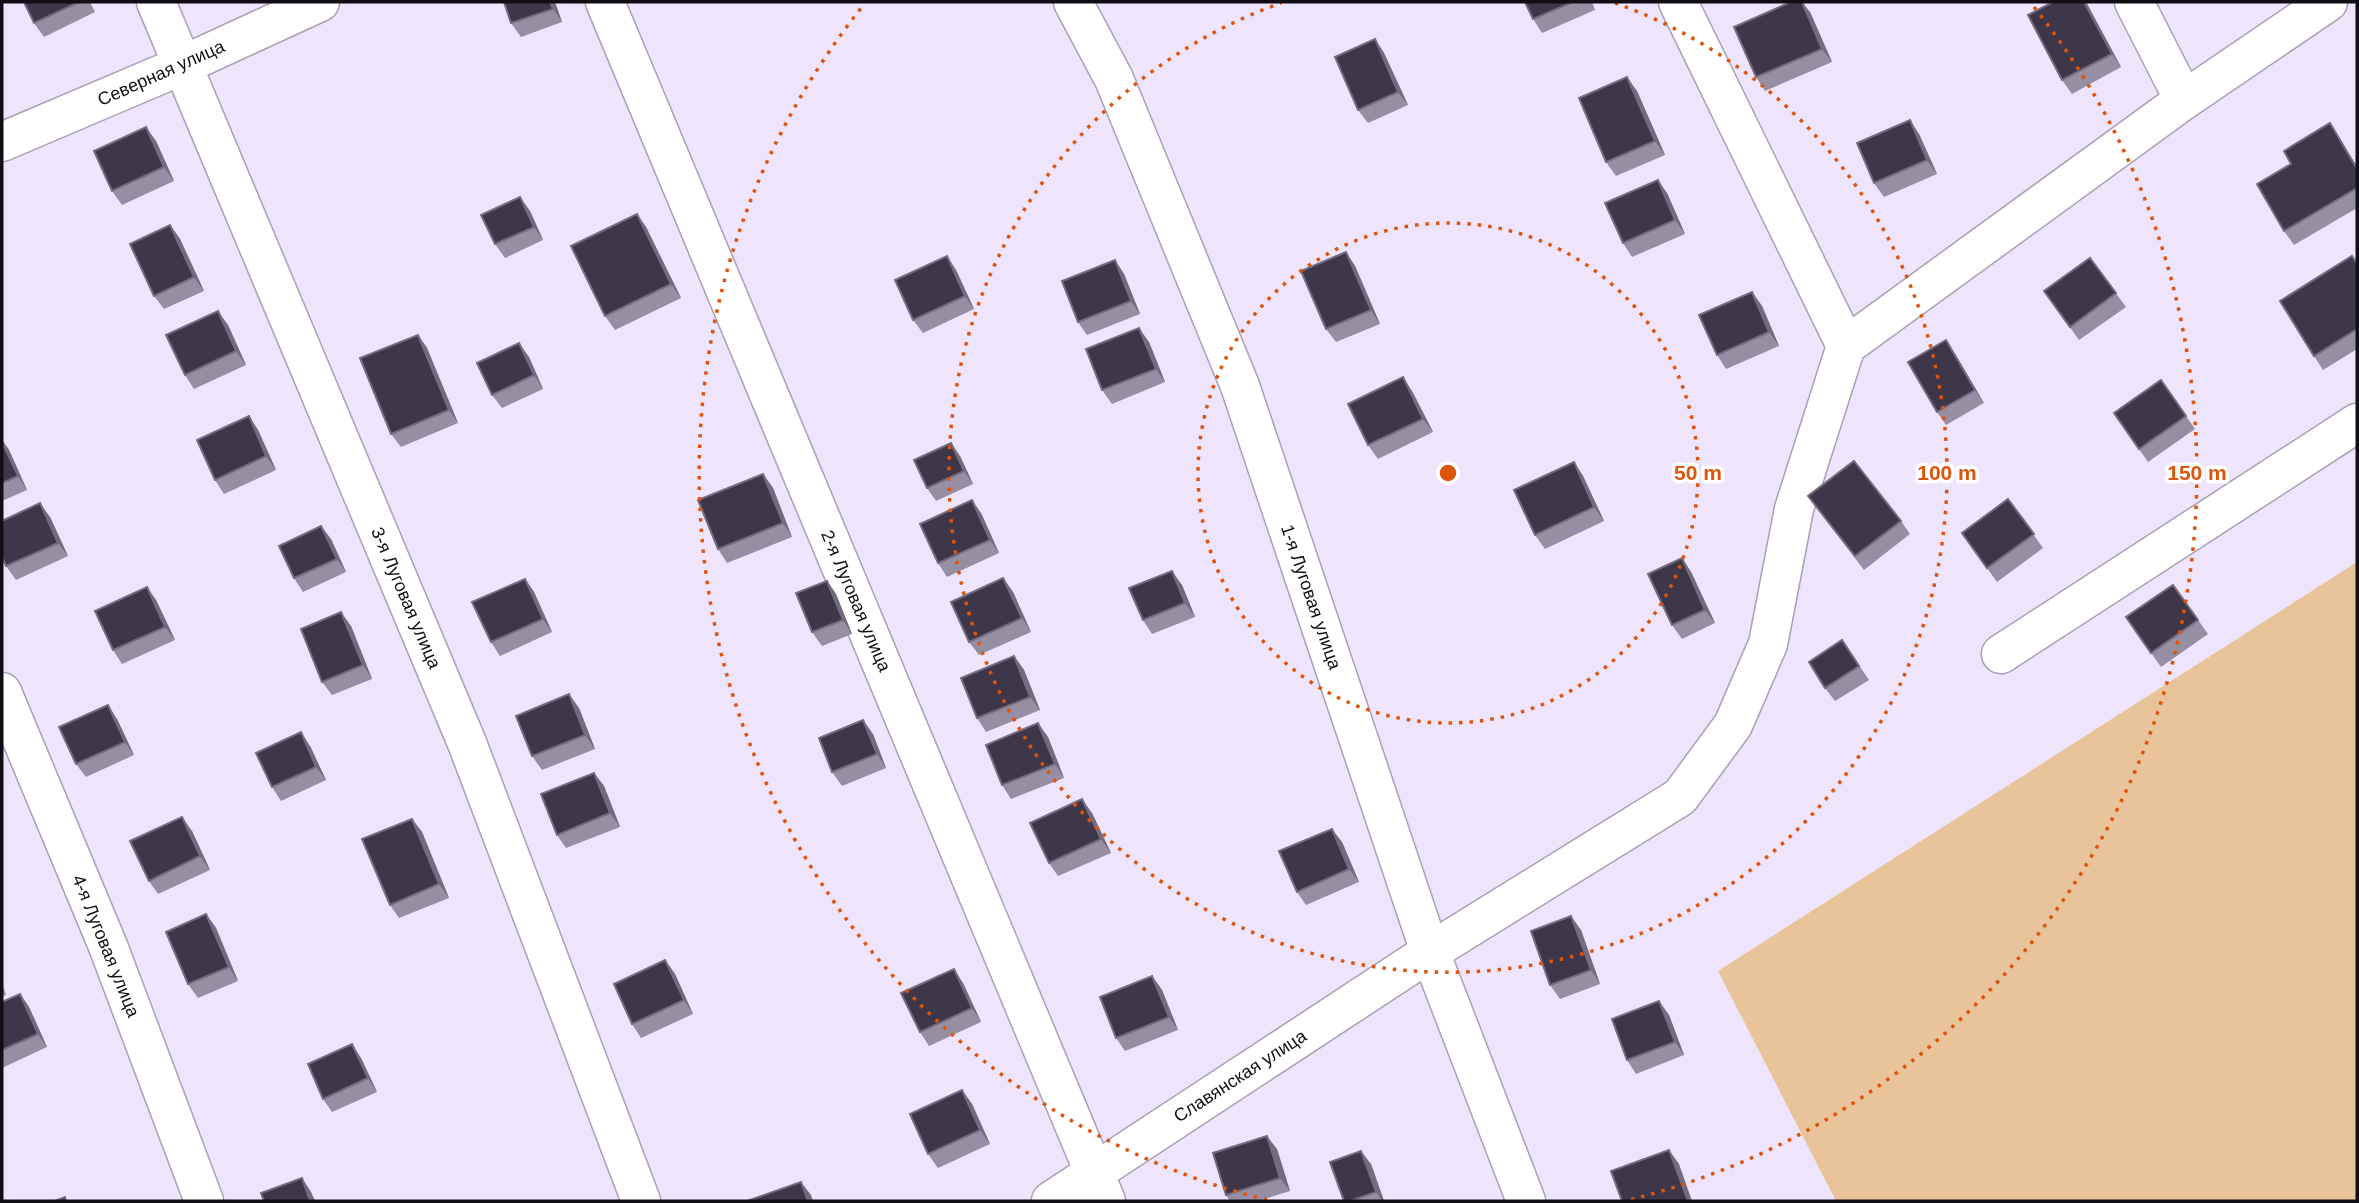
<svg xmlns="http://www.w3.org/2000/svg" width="2359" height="1203" font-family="Arial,sans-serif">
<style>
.green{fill:#e9c39a}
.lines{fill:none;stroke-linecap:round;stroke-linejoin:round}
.minor-casing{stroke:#a9a0b6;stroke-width:41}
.minor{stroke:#fff;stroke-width:38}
.wall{fill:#968ea2}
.shaded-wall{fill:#736b7f}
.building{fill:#3e3749;stroke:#736b7f;stroke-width:2}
.ring{fill:none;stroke:#dd550c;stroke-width:3.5;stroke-dasharray:3.5 7}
.labels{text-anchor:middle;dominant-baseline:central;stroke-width:7;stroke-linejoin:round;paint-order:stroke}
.street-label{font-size:18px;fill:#110e16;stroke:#fff}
.centre{fill:#dd550c;stroke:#fff;stroke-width:3.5}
.ring-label{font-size:21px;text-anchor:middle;font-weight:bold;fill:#dd550c;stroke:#fff;stroke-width:7;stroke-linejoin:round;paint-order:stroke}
</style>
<rect width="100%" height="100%" fill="#eee5fc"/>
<polygon class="green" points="2357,562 2357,1201 1836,1201 1718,971"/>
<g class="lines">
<g class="minor-casing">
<g id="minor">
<polyline points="156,2 467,743 641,1201"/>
<polyline points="605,2 1106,1201"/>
<polyline points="1073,2 1114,79 1240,386 1430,952 1526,1201"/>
<polyline points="1678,2 1846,346"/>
<polyline points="2134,2 2184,100"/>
<polyline points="2,142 183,65 320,2"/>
<polyline points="2001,654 2357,423"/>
<polyline points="2,692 108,946 204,1201"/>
<polyline points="1051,1201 1430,952 1680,797 1733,725 1768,644 1794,509 1846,346 2184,100 2328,2"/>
</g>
</g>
<use href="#minor" class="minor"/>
</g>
<g class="wall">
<polygon points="24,2 90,2 95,12 44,37 34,23"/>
<polygon points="504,2 555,2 562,22 521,37 511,23"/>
<polygon points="1525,2 1592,2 1595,10 1542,33 1533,19"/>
<polygon points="2053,2 2086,2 2121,67 2072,94 2062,80"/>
<polygon points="1810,12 1832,62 1765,91 1756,77"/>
<polygon points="1375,39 1384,53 1408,105 1368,123 1358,110"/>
<polygon points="1637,91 1665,155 1616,176 1606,162"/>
<polygon points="1919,134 1937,174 1884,197 1874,183"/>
<polygon points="2339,137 2357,167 2357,208 2294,245 2284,231"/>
<polygon points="156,141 174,181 122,205 112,191"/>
<polygon points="1667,193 1685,234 1632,257 1623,243"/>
<polygon points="530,211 543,240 505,258 495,244"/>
<polygon points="637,214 646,227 681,298 615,330 605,316"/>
<polygon points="170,225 180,239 204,291 164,309 154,296"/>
<polygon points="1346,252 1355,266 1380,324 1336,342 1326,329"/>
<polygon points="2090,258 2126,307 2079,340 2044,291"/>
<polygon points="1115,260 1124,274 1140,314 1087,335 1078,322"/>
<polygon points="2357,263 2357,349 2323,370 2314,356"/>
<polygon points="956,270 974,309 923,333 913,320"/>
<polygon points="1752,292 1762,306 1779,346 1726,369 1717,355"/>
<polygon points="228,325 246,365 194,389 185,375"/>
<polygon points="418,335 427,348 458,423 401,447 391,434"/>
<polygon points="1149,342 1165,382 1112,404 1102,390"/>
<polygon points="1955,354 1984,403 1946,425 1937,412"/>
<polygon points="529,357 543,389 502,408 492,395"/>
<polygon points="2161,380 2195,429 2148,462 2114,413"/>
<polygon points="1412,391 1433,432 1378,459 1368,445"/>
<polygon points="249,416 258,430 276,470 224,494 215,480"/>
<polygon points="2,440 9,450 27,490 2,501"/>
<polygon points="960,456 973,484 936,501 927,488"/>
<polygon points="1574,462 1583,476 1604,521 1545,549 1535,535"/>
<polygon points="763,474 773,488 792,537 727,563 718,549"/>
<polygon points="1808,496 1901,521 1910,534 1864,570"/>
<polygon points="2008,499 2043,548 1997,582 1962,533"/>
<polygon points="981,513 999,553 947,577 938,563"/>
<polygon points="50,517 68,556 16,580 6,566"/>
<polygon points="331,539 346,572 303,592 294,578"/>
<polygon points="1682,558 1691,572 1715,623 1682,639 1672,625"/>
<polygon points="1003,578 1013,592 1031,632 979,655 969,642"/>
<polygon points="525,579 534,592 552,632 500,656 491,642"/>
<polygon points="827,581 836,594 852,634 822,646 812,632"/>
<polygon points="1182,585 1195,617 1152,634 1143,620"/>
<polygon points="2173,585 2208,634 2161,667 2126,617"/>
<polygon points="156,600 175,640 122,664 113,650"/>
<polygon points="351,626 372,679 332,695 322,682"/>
<polygon points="1842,640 1869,680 1835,701 1825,688"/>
<polygon points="1014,656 1024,670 1040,710 986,732 977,718"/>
<polygon points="579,708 595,749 542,770 532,756"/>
<polygon points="117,719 134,755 86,777 76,764"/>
<polygon points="873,734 886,768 842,786 832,772"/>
<polygon points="1048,737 1064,778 1011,799 1002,785"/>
<polygon points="310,746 326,780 281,801 272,787"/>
<polygon points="594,773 604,786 620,827 566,848 557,835"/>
<polygon points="1092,813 1111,853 1058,876 1049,863"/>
<polygon points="412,819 422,832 449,898 399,918 390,905"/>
<polygon points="192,831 210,870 158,894 149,881"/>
<polygon points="1342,842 1359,882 1306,905 1297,892"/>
<polygon points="206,914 216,928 238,981 198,998 188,984"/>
<polygon points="1581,930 1600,984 1560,999 1550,985"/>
<polygon points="665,960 675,974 693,1014 641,1038 632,1024"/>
<polygon points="1152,976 1162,990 1178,1030 1125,1051 1116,1038"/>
<polygon points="2,983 6,995 2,996"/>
<polygon points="963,983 981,1022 929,1046 920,1032"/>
<polygon points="20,994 29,1007 47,1047 2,1068 2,1002"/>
<polygon points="1669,1015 1684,1055 1636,1074 1627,1060"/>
<polygon points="361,1058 377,1092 332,1112 323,1099"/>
<polygon points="962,1090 972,1104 990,1144 938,1168 928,1154"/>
<polygon points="1277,1149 1290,1191 1258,1201 1230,1201 1226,1195"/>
<polygon points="1371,1164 1384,1201 1344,1201"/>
</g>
<g class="shaded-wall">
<polygon points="550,2 555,2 562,22 553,9"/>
<polygon points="1802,2 1810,12 1832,62 1822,49"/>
<polygon points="2084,2 2086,2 2121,67 2112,54"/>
<polygon points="1375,39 1384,53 1408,105 1398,92"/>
<polygon points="1627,77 1637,91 1665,155 1655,141"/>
<polygon points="1910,120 1919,134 1937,174 1927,160"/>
<polygon points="2330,123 2357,167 2357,169"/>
<polygon points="146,127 156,141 174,181 164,167"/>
<polygon points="1658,180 1667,193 1685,234 1675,220"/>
<polygon points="520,197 530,211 543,240 534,227"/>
<polygon points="637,214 646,227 681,298 671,284"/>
<polygon points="170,225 180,239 204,291 194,277"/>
<polygon points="1346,252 1355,266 1380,324 1371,310"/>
<polygon points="947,256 956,270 974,309 965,296"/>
<polygon points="1115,260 1124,274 1140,314 1131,301"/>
<polygon points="1752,292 1762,306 1779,346 1769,332"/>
<polygon points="218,311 228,325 246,365 236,351"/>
<polygon points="1139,328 1149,342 1165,382 1156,369"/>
<polygon points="418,335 427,348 458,423 449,410"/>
<polygon points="1946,340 1955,354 1984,403 1975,390"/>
<polygon points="519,343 529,357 543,389 534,375"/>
<polygon points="1403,377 1412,391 1433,432 1423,419"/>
<polygon points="249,416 258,430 276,470 266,456"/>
<polygon points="2,440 9,450 27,490 18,476"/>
<polygon points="951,443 960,456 973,484 964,471"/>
<polygon points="1574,462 1583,476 1604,521 1594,507"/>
<polygon points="763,474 773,488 792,537 783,523"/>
<polygon points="972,500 981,513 999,553 990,540"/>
<polygon points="40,503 50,517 68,556 58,543"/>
<polygon points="321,526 331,539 346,572 337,559"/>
<polygon points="1682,558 1691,572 1715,623 1705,610"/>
<polygon points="1172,571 1182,585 1195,617 1185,603"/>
<polygon points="1003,578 1013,592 1031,632 1022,618"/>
<polygon points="525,579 534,592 552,632 543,619"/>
<polygon points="827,581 836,594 852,634 843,620"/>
<polygon points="147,587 156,600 175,640 165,627"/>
<polygon points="341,612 351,626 372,679 363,665"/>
<polygon points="1014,656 1024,670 1040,710 1030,697"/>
<polygon points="569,694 579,708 595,749 585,735"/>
<polygon points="108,705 117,719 134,755 125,742"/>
<polygon points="863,720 873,734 886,768 877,754"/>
<polygon points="1038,723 1048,737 1064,778 1055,764"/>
<polygon points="301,732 310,746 326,780 316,767"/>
<polygon points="594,773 604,786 620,827 610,813"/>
<polygon points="1082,799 1092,813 1111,853 1101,839"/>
<polygon points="182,817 192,831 210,870 200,856"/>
<polygon points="412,819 422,832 449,898 439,884"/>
<polygon points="1332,829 1342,842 1359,882 1349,869"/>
<polygon points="206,914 216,928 238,981 229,967"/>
<polygon points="1571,916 1581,930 1600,984 1591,970"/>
<polygon points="665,960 675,974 693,1014 684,1000"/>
<polygon points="954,969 963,983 981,1022 972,1008"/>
<polygon points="1152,976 1162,990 1178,1030 1169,1017"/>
<polygon points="20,994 29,1007 47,1047 38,1034"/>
<polygon points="1659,1001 1669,1015 1684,1055 1675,1042"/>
<polygon points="352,1044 361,1058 377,1092 368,1078"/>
<polygon points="962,1090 972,1104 990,1144 980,1130"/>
<polygon points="1267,1136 1277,1149 1290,1191 1280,1178"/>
<polygon points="1669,1150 1679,1164 1692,1201 1688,1201"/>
<polygon points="1361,1151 1371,1164 1384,1201 1382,1201 1376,1192"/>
<polygon points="302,1178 311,1192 315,1201 310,1201"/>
<polygon points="801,1182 811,1195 813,1201 808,1201"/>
</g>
<g class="building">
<polygon points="24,2 79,2 34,23"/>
<polygon points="504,2 550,2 553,9 511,23"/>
<polygon points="1525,2 1573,2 1533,19"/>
<polygon points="1791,2 1802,2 1822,49 1756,77 1734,27"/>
<polygon points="2053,2 2084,2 2112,54 2062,80 2028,15"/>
<polygon points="1375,39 1398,92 1358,110 1335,57"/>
<polygon points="1627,77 1655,141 1606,162 1579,98"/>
<polygon points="1910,120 1927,160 1874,183 1857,143"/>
<polygon points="2330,123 2357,169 2357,188 2284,231 2257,184 2291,164 2284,151"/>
<polygon points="146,127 164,167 112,191 94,151"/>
<polygon points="1658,180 1675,220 1623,243 1605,203"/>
<polygon points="520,197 534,227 495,244 481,215"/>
<polygon points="637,214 671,284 605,316 571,246"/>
<polygon points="170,225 194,277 154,296 130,244"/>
<polygon points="1346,252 1371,310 1326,329 1301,271"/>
<polygon points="947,256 965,296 913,320 895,280"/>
<polygon points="2352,256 2357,264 2357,329 2314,356 2280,301"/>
<polygon points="2090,258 2116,293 2070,327 2044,291"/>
<polygon points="1115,260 1131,301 1078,322 1062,281"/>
<polygon points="1752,292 1769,332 1717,355 1699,315"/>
<polygon points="218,311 236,351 185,375 166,335"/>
<polygon points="1139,328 1156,369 1102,390 1086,349"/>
<polygon points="418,335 449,410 391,434 360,358"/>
<polygon points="1946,340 1975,390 1937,412 1908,362"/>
<polygon points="519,343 534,375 492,395 477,363"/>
<polygon points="1403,377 1423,419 1368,445 1348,404"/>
<polygon points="2161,380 2186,416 2139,449 2114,413"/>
<polygon points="249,416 266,456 215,480 197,440"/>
<polygon points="2,442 18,476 2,483"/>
<polygon points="951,443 964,471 927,488 914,460"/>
<polygon points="1854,461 1901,521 1855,556 1808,496"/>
<polygon points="1574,462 1594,507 1535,535 1514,490"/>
<polygon points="763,474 783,523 718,549 698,500"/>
<polygon points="2008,499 2034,534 1987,568 1962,533"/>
<polygon points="972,500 990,540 938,563 920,524"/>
<polygon points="40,503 58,543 6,566 2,557 2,521"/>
<polygon points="321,526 337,559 294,578 279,546"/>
<polygon points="1682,558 1705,610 1672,625 1648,574"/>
<polygon points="1172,571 1185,603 1143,620 1129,588"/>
<polygon points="1003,578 1022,618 969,642 951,602"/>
<polygon points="525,579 543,619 491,642 472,602"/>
<polygon points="827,581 843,620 812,632 796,593"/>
<polygon points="2173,585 2198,620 2151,653 2126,617"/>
<polygon points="147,587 165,627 113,650 95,611"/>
<polygon points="341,612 363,665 322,682 301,629"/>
<polygon points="1842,640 1859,666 1825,688 1809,662"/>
<polygon points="1014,656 1030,697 977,718 961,678"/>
<polygon points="569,694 585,735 532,756 516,716"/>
<polygon points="108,705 125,742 76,764 59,727"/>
<polygon points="863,720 877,754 832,772 819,738"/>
<polygon points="1038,723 1055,764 1002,785 986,745"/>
<polygon points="301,732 316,767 272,787 256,753"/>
<polygon points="594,773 610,813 557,835 541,794"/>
<polygon points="1082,799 1101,839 1049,863 1030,823"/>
<polygon points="182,817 200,856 149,881 130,841"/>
<polygon points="412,819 439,884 390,905 362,839"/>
<polygon points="1332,829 1349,869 1297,892 1279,851"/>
<polygon points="206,914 229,967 188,984 166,932"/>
<polygon points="1571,916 1591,970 1550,985 1531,931"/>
<polygon points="665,960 684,1000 632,1024 614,984"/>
<polygon points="954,969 972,1008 920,1032 901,993"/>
<polygon points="1152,976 1169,1017 1116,1038 1100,997"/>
<polygon points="20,994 38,1034 2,1050 2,1002"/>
<polygon points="1659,1001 1675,1042 1627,1060 1612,1019"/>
<polygon points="352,1044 368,1078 323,1099 308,1064"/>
<polygon points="962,1090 980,1130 928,1154 910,1114"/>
<polygon points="1267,1136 1280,1178 1226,1195 1213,1153"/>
<polygon points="1669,1150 1688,1201 1622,1201 1611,1171"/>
<polygon points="1361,1151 1376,1192 1350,1201 1344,1201 1330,1162"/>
<polygon points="302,1178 310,1201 264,1201 261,1193"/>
<polygon points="801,1182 808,1201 747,1201"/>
<polygon points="65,1197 66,1201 55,1201"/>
</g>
<g class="ring">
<circle cx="1448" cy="473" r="250"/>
<path d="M1615 3A499 499 0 1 1 1281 3"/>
<path d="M1267 1200A749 749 0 0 1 862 7M2034 7A749 749 0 0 1 1629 1200"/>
</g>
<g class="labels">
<g class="street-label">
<text transform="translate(161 73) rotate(-24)">Северная улица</text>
<text transform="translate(1311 597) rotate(71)">1-я Луговая улица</text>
<text transform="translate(406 598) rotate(67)">3-я Луговая улица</text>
<text transform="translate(856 601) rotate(67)">2-я Луговая улица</text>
<text transform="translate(106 946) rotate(68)">4-я Луговая улица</text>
<text transform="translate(1240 1076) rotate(-33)">Славянская улица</text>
</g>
</g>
<circle cx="1448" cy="473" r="10" class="centre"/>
<g class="ring-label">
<text x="1698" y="480">50 m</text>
<text x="1947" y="480">100 m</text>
<text x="2197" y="480">150 m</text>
</g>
<rect width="2359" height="1203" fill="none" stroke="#110e16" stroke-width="7"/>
</svg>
